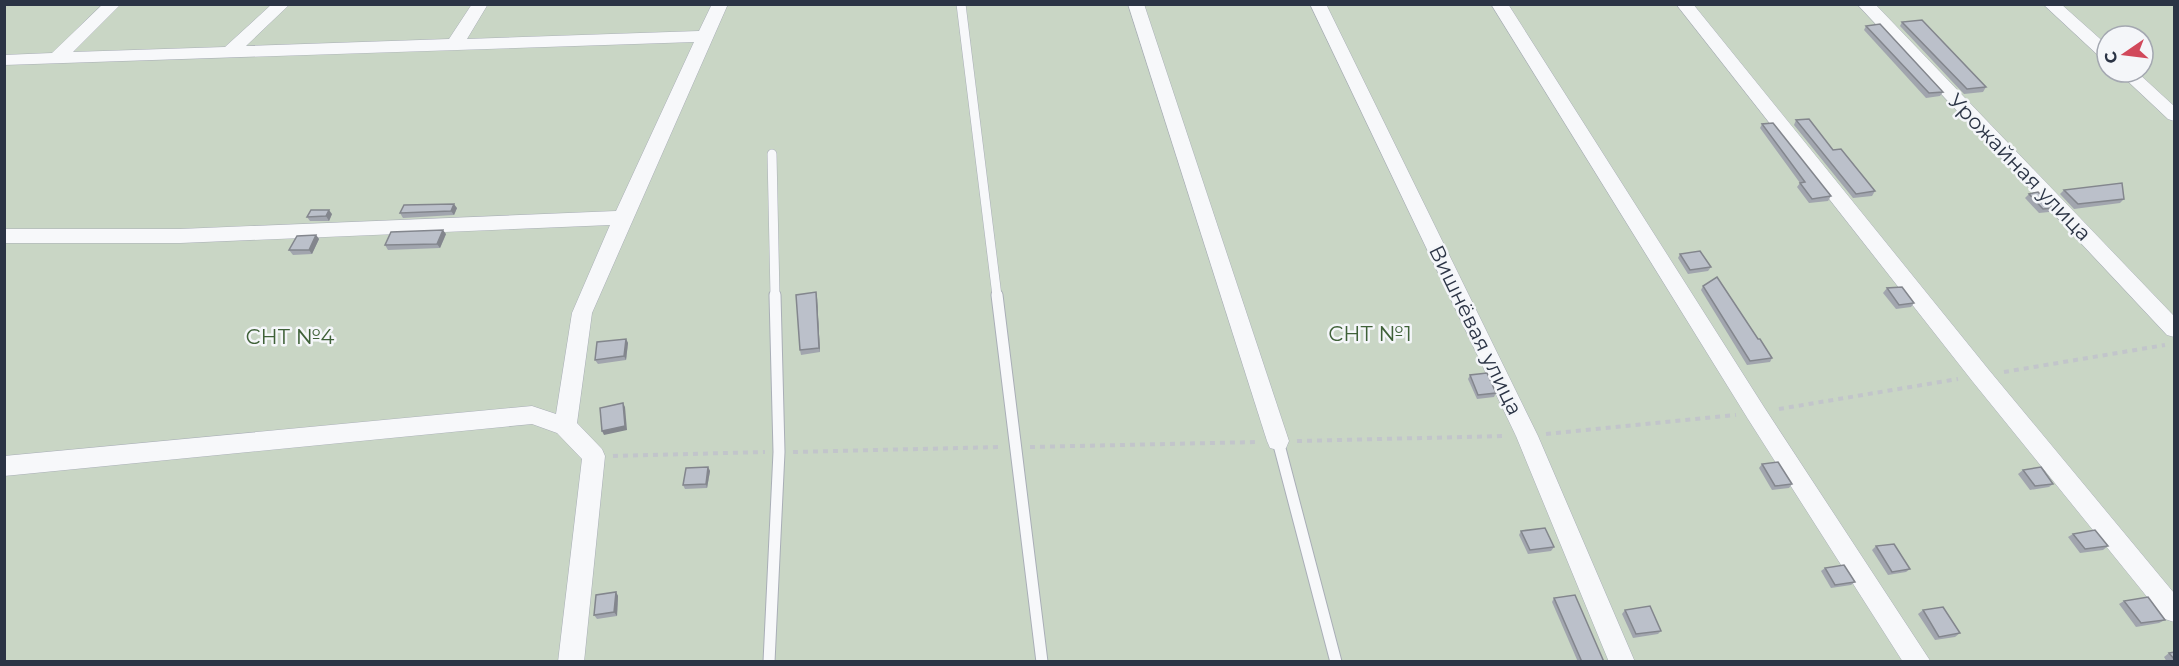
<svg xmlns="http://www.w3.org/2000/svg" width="2179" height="666" font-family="Montserrat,sans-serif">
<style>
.green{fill:#c9d6c5;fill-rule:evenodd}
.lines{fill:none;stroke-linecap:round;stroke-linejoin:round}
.service-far1-casing{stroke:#a9aeb7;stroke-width:10}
.service-casing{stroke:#a9aeb7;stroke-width:13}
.minor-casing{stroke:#a9aeb7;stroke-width:1}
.path{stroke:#c2c5cb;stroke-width:4;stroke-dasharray:5 5;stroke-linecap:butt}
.service-far1{stroke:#f7f8fa;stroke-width:9}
.service{stroke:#f7f8fa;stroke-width:11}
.minor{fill:#f7f8fa;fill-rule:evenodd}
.wall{fill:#a1a5ae}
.shaded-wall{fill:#83868d}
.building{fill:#bbc0ca;stroke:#83868d;stroke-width:1.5}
.labels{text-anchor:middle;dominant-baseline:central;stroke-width:5;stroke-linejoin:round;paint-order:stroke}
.street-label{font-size:21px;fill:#2b3445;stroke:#f4f6f9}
.park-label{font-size:21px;fill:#3f6138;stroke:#f4f6f9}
</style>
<rect width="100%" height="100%" fill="#e4e7ec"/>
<path class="green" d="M4 5H2174V661H5ZM2107 36H2143V72H2107Z"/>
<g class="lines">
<g class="service-far1-casing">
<g id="service-far1">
<polyline points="961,4 997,296"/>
<polyline points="772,154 775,296"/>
</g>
</g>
<g class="service-casing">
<g id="service">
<polyline points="997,295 1042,662"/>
<polyline points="1278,441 1336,662"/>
<polyline points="769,662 779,452 775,295"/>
</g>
</g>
<g class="minor-casing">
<g id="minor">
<polygon points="103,4 121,4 73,52 225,47 272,4 290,4 246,46 449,39 472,4 488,4 467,39 699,31 712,4 728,4 592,313 577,423 602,449 605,456 584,662 558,662 582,459 557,433 532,424 4,476 4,456 532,406 556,414 572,313 610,225 180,243 4,243 4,229 180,229 616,211 694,42 4,65 4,55 52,53"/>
<polygon points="1128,4 1144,4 1289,441 1286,448 1278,450 1270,448 1267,441"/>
<polygon points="1310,4 1326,4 1538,436 1635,662 1609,662 1516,436"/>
<polygon points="1491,4 1508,4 1764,407 1931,662 1903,662 1748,419"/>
<polygon points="1676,4 1693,4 1989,370 2174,593 2174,622 2165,619 1973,382"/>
<polygon points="1857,4 1875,4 2174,316 2174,337 2167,335"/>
<polygon points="2043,4 2061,4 2107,45 2107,59 2101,58"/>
<polygon points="2118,72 2137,72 2174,106 2174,121 2168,119"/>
</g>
</g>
<g class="path">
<polyline points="2004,372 2165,345"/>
<polyline points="1779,409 1958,379"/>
<polyline points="1546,434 1736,415"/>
<polyline points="1297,441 1506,436"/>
<polyline points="1030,447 1257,442"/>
<polyline points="793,452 1002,447"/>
<polyline points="613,456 765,452"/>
</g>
<use href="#service-far1" class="service-far1"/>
<use href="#service" class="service"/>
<use href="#minor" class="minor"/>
</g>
<g class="wall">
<polygon points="1902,22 1986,87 1983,92 1964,94 1900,26"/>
<polygon points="1866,26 1943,92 1940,96 1926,98 1864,30"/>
<polygon points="1796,120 1833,150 1875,191 1872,196 1853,198 1794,125"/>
<polygon points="1762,124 1831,196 1828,201 1809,203 1797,187 1800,183 1760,128"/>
<polygon points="2064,190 2124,199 2120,203 2074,209 2060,194"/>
<polygon points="2029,194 2053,208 2049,212 2039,213 2025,198"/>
<polygon points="457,208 454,215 403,218 400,213"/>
<polygon points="332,214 329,221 310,221 307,217"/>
<polygon points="446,234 440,248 388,250 385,245"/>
<polygon points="316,235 319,239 312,254 293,255 289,250"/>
<polygon points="1680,254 1711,267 1708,271 1688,274 1678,258"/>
<polygon points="1703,286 1758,339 1772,358 1770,362 1747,365 1701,290"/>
<polygon points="1887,288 1914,303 1911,307 1896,309 1883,293"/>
<polygon points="816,292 817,297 820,352 801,355 800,350"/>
<polygon points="626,339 628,343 626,360 598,364 595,360"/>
<polygon points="1470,375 1496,393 1494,397 1477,399 1468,379"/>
<polygon points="1762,464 1792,484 1789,488 1772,490 1759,468"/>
<polygon points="708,467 710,471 707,488 685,489 683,485"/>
<polygon points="2023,470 2053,484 2049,487 2030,490 2018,474"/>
<polygon points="1521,531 1554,547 1551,551 1528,554 1519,535"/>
<polygon points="2073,534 2108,546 2103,550 2080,553 2068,537"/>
<polygon points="1876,546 1910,569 1906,572 1888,575 1872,550"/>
<polygon points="1825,568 1855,582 1851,585 1831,588 1821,571"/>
<polygon points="616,592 618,596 617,616 597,619 594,615"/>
<polygon points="1554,598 1604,662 1578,662 1552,602"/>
<polygon points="2124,601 2165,620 2159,623 2136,627 2119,604"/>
<polygon points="1625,610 1661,631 1658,634 1633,638 1622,614"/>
<polygon points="1923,610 1960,633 1955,637 1935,640 1918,614"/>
<polygon points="2175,652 2175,662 2167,662 2164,657 2169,653"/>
</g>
<g class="shaded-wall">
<polygon points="454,204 457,208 454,215 451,211"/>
<polygon points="329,210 332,214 329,221 326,216"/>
<polygon points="443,230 446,234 440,248 437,244"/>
<polygon points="316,235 319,239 312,254 309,250"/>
<polygon points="816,292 817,297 820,352 819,348"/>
<polygon points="626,339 628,343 626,360 624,356"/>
<polygon points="623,403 625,407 627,430 604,435 602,431"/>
<polygon points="708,467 710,471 707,488 706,484"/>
<polygon points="616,592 618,596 617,616 614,612"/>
</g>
<g class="building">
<polygon points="1922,20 1986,87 1967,89 1902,22"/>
<polygon points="1880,24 1943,92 1929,93 1866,26"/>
<polygon points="1809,119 1833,150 1841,149 1875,191 1856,194 1796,120"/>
<polygon points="1773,123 1831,196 1812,199 1800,183 1805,182 1762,124"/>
<polygon points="2122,183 2124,199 2078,204 2064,190"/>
<polygon points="2038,192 2053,208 2043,209 2029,194"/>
<polygon points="454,204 451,211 400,213 404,205"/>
<polygon points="311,210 329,210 326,216 307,217"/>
<polygon points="443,230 437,244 385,245 391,232"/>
<polygon points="316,235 309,250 289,250 297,236"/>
<polygon points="1700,251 1711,267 1690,270 1680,254"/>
<polygon points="1717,277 1758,339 1760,339 1772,358 1750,361 1703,286"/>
<polygon points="1902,287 1914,303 1899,305 1887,288"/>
<polygon points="816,292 819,348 800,350 796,295"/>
<polygon points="626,339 624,356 595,360 597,342"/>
<polygon points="1487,373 1496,393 1478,395 1470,375"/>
<polygon points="623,403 625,426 602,431 600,408"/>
<polygon points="1778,462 1792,484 1775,486 1762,464"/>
<polygon points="708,467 706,484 683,485 686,468"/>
<polygon points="2041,467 2053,484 2035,486 2023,470"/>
<polygon points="1545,528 1554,547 1530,550 1521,531"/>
<polygon points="2095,530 2108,546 2085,549 2073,534"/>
<polygon points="1894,544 1910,569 1892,572 1876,546"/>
<polygon points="1844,565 1855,582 1835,585 1825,568"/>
<polygon points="616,592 614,612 594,615 596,595"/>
<polygon points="1575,595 1604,662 1582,662 1554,598"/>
<polygon points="2148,597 2165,620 2141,623 2124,601"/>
<polygon points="1650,606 1661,631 1636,634 1625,610"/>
<polygon points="1943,607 1960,633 1939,637 1923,610"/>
<polygon points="2175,652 2175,660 2169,653"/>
</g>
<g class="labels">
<g class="street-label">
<text transform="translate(2020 167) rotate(46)">Урожайная улица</text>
<text transform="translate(1476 330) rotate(64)">Вишнёвая улица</text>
</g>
<g class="park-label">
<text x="1370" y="333">СНТ №1</text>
<text x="290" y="336">СНТ №4</text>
</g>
</g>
<rect width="2179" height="666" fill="none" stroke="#2b3445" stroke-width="12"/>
<g transform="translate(2125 54) rotate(256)"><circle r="28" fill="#f4f6f9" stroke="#a4a8b1" stroke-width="1.5"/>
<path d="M0-4.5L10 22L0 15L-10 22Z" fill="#d1495b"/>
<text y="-9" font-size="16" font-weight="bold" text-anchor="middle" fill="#2b3445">С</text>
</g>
</svg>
